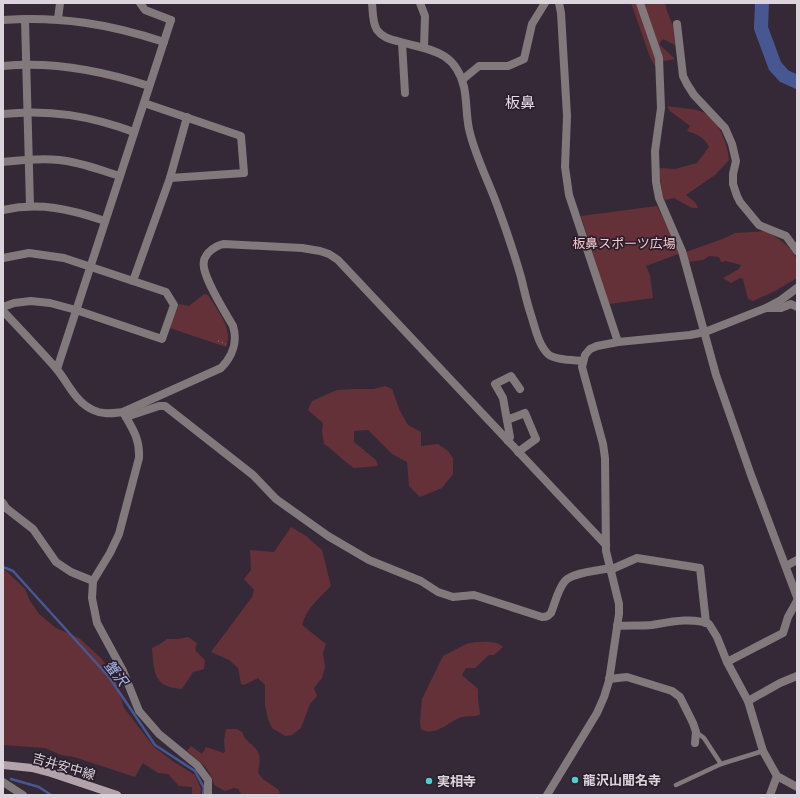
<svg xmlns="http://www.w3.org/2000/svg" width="800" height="798" font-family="Quicksand,'Noto Sans JP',sans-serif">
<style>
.green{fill:#643139}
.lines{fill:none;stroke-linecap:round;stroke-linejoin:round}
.stream{stroke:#475792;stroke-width:2.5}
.river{stroke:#475792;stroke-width:14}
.path{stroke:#786d79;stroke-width:1.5;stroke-dasharray:1 3;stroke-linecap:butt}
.service{stroke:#82797d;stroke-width:4.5}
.minor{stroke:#82797d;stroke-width:8}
.tertiary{stroke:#82797d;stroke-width:8}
.secondary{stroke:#b2a3ab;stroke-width:8}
.poi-dot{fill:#52cdce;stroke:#2b1f2d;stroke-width:1.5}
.labels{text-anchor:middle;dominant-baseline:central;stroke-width:3.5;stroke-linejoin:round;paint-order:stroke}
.park-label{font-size:13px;fill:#f4c8cc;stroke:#2b1f2d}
.street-label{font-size:13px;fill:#dcd4dd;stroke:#2b1f2d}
.poi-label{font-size:13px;font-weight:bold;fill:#dcd4dd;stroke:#2b1f2d;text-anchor:start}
.water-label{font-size:14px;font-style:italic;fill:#acbcf0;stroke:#2b1f2d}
.quarter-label{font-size:15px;fill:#e7d8ea;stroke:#2b1f2d}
</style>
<rect width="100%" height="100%" fill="#352937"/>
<g class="green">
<polygon points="631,3 665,3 667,11 673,26 675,45 663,39 659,44 675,59 664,61 656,60 656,68 650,57"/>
<path d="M667 106C679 108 694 108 705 113 719 121 728 145 729 160L715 175 686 195 696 203 698 208H692L674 198 665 200 662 195 659 168 675 169 697 163 709 147C704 137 697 134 687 131L690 126 670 111Z"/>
<polygon points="657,206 681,253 646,266 650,275 653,298 609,304 581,216"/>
<path d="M767 231C777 238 795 248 797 262 798 267 797 273 797 278L775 291 753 301 748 299 743 279 740 278 731 283 723 278 739 269 741 265 726 261 721 262 719 257 709 256 703 260 688 262 686 252 725 238 735 233Z"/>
<path d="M204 294 208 295C217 310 234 329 226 347L170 328 179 304 189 306Z"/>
<path d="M385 386 392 389 400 411 408 425 421 432V446L438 444 448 451 453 458V474L442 488 420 497 409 486 407 462 392 454 368 430 354 431V442L376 460 378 466 354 468C343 461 335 451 324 444L322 431 323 423 308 410 312 401 337 390 354 389H374Z"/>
<path d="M291 527 306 536 322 550 331 586C320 597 306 609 302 625L326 644 323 653 325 667 322 678 314 688 317 696 310 704 301 728 292 735 285 736 272 728 268 719 265 705V685L258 678 244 685 241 684 238 668 229 660 211 652 252 597 254 590 244 579 251 570 250 550 274 552Z"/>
<polygon points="3,568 25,589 30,601 39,614 56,628 79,638 101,658 115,679 124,708 154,747 174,762 195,775 201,789 200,795 192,795 192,787 179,786 168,774 158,773 143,763 135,777 74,757 61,755 45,748 3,745"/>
<path d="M188 637 197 643 195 650 205 660 204 669 193 672 182 689C153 687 154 672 152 648L160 644 167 639H178Z"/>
<path d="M475 642C484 642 496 640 503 647L494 655H489L475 668H466L462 675 478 689V699L480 714C473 718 469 715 462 717 449 721 435 738 421 729L420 721 422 699 443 656 466 644Z"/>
<path d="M226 729H237L242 732C245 741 250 742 256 749 262 755 259 766 258 773L263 779 279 790 280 795H242L238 789 234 788 225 791 214 785C211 769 199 761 187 751L191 746 202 754 206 747 224 753 225 751 224 740Z"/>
</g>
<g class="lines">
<g class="stream">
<polyline points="3,567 13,571 109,677 155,745 195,771 204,788 203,795"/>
<polyline points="11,779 39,787 51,795"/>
</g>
<polyline class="river" points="762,3 761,28 775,66 784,76 797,82"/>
<polyline class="path" points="218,341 226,344"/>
<g class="service">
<polyline points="696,732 704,738 721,764"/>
<polyline points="676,785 721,764 763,751"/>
</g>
<g class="minor">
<polyline points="140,3 145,10 171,20"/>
<path d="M372 3C373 11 372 22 377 30 382 37 389 39 397 41 428 50 455 49 464 87 467 101 466 115 469 129 475 156 488 180 497 205 506 229 514 253 521 277 524 290 527 303 531 315 535 327 538 344 548 354 554 360 574 360 583 361"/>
<polyline points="420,3 425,16 424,48"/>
<polyline points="640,3 659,58 661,108 655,151 656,182 659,198 682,251 716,375 751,475 797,597"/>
<polyline points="25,19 30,206"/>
<polyline points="58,19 60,3"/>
<path d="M3 20C60 16 110 24 164 42"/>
<polyline points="677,24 683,76 687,84 694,95 725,128 732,144 736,161 733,174 733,184 737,196 740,202 759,225 786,236 797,251"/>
<polyline points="402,43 405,93"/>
<path d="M3 66C52 61 103 71 149 86"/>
<polyline points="462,80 479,66 508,66 524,59 532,24 545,3"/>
<polyline points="144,103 241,136 244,173 170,178"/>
<path d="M3 114C51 109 90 116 134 132"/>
<path d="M3 162C22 160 40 158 59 160 80 162 100 170 120 176"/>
<path d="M3 210C40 202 70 209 105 221"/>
<polyline points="3,258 29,253 64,258 166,292 174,305 162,339 76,310 50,303 31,301 14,303 3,307"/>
<polyline points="133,281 170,178 187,117"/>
<polyline points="767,308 781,308 791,304 797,307"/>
<path d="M3 311C21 330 38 348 55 367 68 382 74 401 93 410 103 415 113 413 123 412L221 368C232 357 238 342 233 326 226 313 200 274 204 261 204 258 207 255 208 253 213 248 217 245 224 244L302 248 320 251 329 254 338 260 606 545"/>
<path d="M126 417 159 406H165L253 475 276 499 328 536 369 560 421 581 438 592 453 597 474 595 542 617C547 617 548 616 551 613 555 603 558 589 565 581 573 572 598 571 610 568"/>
<polyline points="507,420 525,413 536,439 518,452"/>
<polyline points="508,441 510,437 503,398 495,384 511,376 520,389"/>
<polyline points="3,503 6,508 33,529 56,562 71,572 93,581"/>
<polyline points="786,566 797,560"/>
<polyline points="610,570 637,558 700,568 706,623"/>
<path d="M617 626C629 625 641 626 652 625 670 622 692 617 709 624L717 637 727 662 748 701 763 751 777 776 770 795"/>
<polyline points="727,662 783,633 788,617 797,601"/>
<polyline points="609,679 627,677 672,691 680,697 693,723 696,732 695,743"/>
<polyline points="748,701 780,683 797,676"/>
<polyline points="777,776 797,787"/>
<polyline points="547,795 597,713 604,697 609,681 619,614 619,604 606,551 605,458 603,444 582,367 585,355 590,349 597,346 618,342 690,335 705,332 766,308 781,300 797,288"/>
</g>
<g class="tertiary">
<polyline points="559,3 561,13 567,116 565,167 569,195 618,342"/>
<polyline points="57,369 171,20"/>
<path d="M123 412C132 428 140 438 139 458L119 534 110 553 93 581 92 598 97 623 123 671 139 711 159 734 197 765 208 780V795"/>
<polyline points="3,782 23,795"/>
</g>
<polyline class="secondary" points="3,765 32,768 51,773 117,795"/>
</g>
<g class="poi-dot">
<circle cx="575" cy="780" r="4"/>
<circle cx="429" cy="781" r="4"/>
</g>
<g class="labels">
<g class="park-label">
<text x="624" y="243">板鼻スポーツ広場</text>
</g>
<g class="street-label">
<text transform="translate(64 766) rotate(16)">吉井安中線</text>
</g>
<g class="poi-label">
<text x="583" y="780">龍沢山聞名寺</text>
<text x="437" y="781">実相寺</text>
</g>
<g class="water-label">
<text transform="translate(116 673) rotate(52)">蟹沢</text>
</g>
<g class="quarter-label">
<text x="520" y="102">板鼻</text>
</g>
</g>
<rect width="800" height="798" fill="none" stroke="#dcd4dd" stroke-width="8"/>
</svg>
